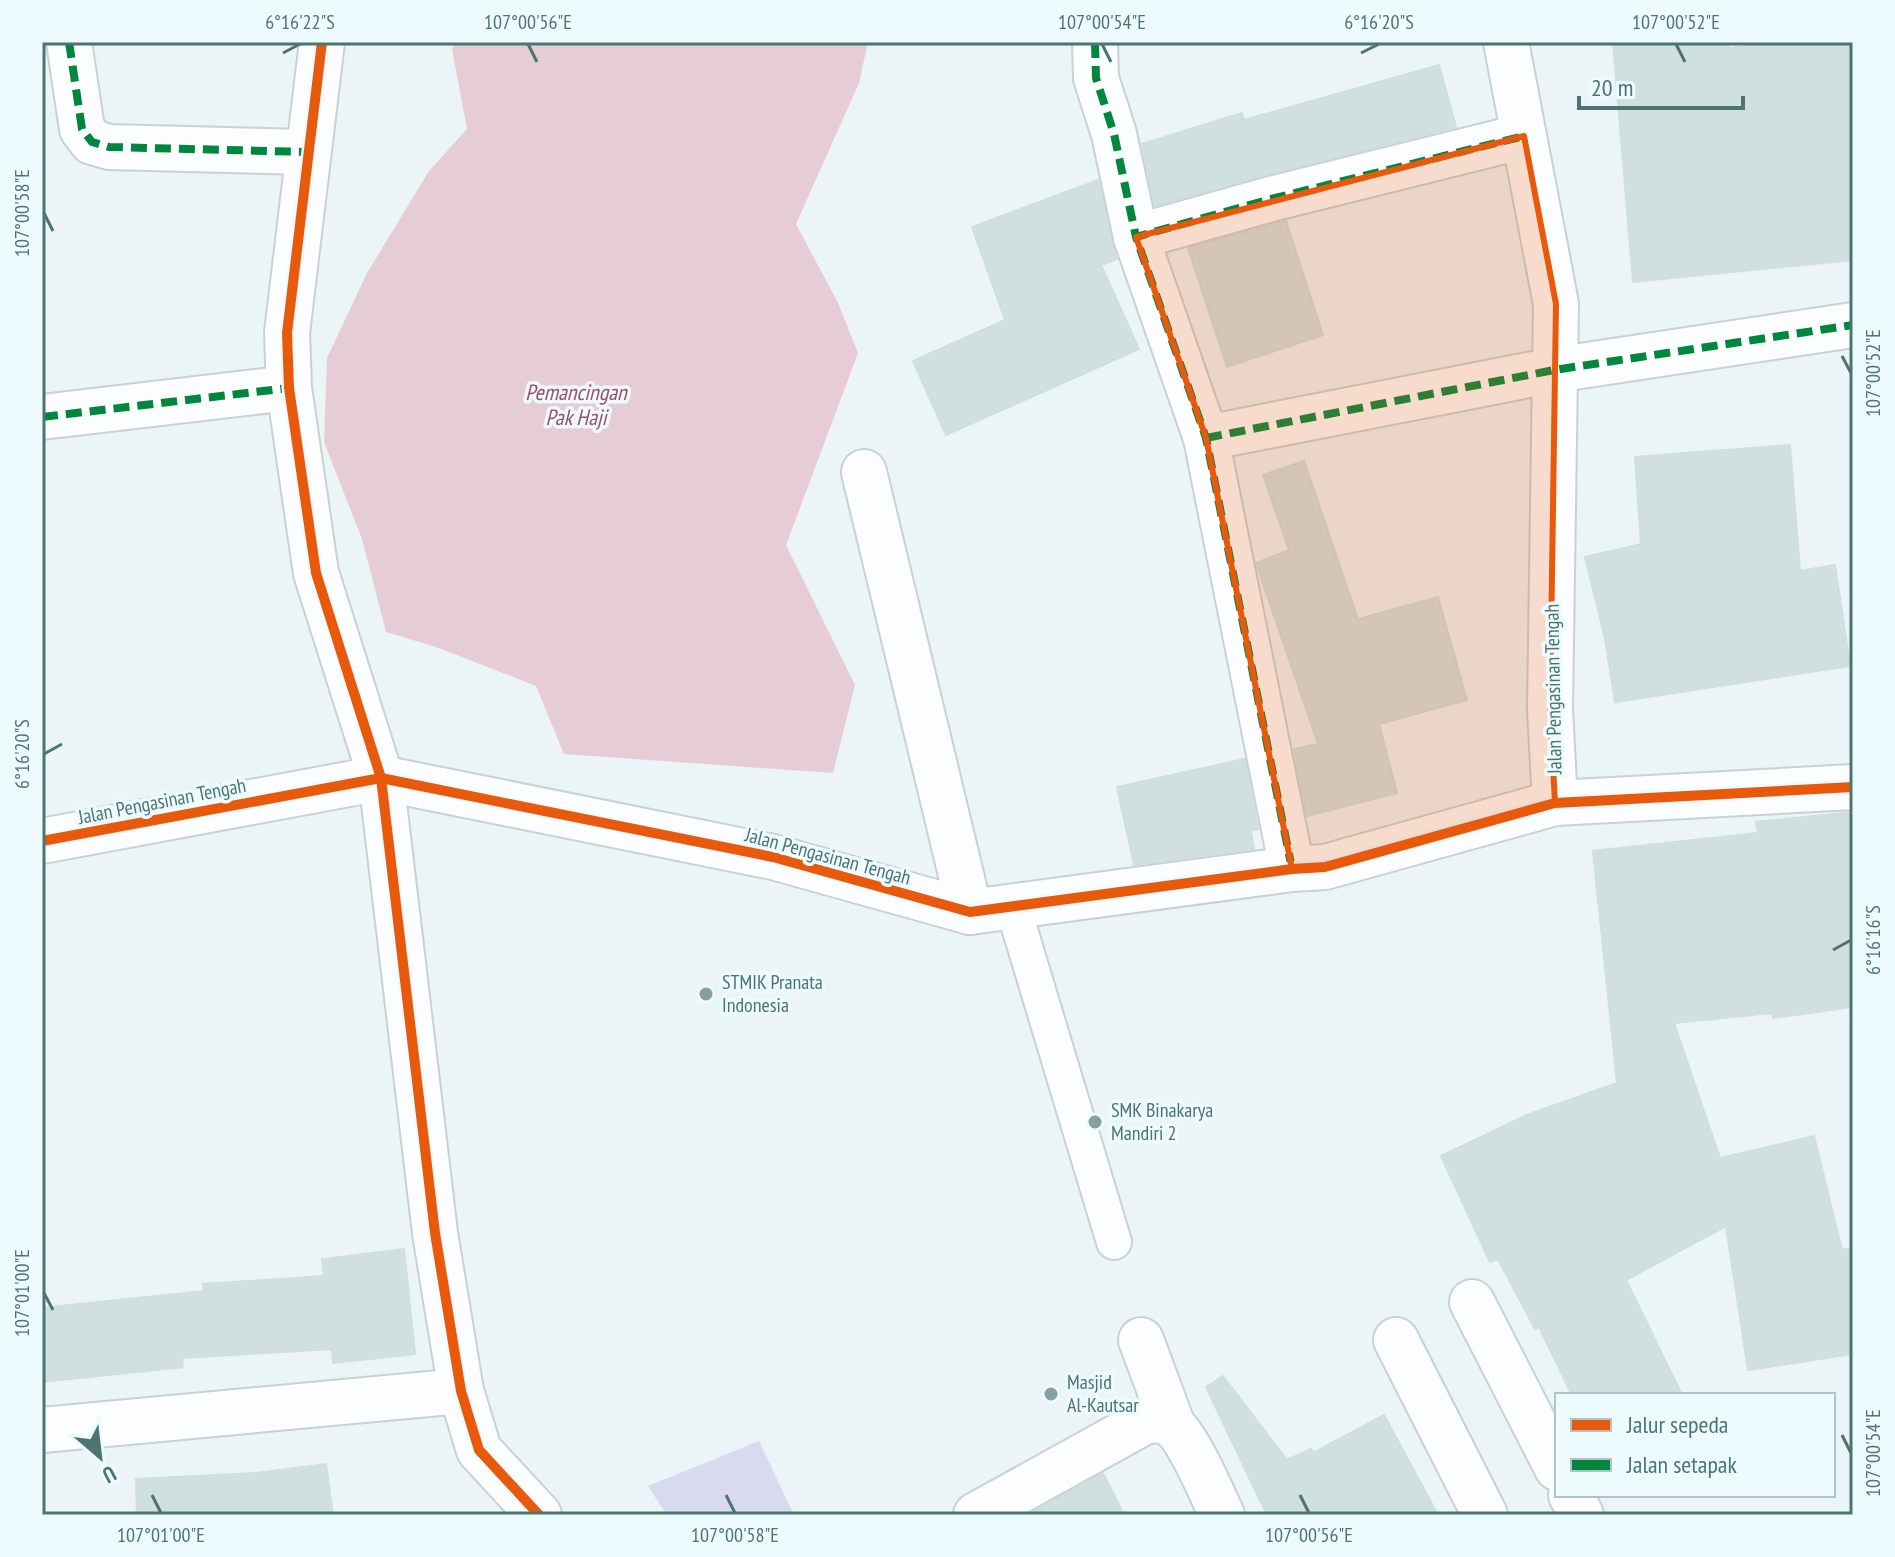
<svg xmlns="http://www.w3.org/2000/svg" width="1895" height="1557" font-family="'PT Sans Narrow',sans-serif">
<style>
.green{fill:#d9daef}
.water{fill:#e6cdd5}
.building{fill:#d0e0df;stroke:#cddfdf;stroke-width:2}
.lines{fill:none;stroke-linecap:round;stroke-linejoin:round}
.service-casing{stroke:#c7d2d4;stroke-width:38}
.minor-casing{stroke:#c7d2d4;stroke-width:48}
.tertiary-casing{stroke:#c7d2d4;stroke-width:48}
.service{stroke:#fcfdfe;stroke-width:34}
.minor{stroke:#fcfdfe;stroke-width:44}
.tertiary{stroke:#fcfdfe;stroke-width:44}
.quiet{stroke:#00873e;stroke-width:8;stroke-dasharray:16 8;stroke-linecap:butt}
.cycleway-casing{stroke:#edfbfe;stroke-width:15}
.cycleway{stroke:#e8590c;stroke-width:10}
.marked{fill:#e8590c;fill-opacity:0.2;stroke:#e8590c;stroke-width:6;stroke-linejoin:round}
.ticks{fill:none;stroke:#4c7471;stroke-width:3}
.poi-dot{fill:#84a1a0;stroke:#edfbfe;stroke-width:3}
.labels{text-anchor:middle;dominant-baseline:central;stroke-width:7;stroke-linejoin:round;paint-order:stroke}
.street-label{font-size:20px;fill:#4c7471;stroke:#edfbfe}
.poi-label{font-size:20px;fill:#4c7471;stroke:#edfbfe;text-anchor:start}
.water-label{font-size:22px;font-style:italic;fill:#9b5064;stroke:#edfbfe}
.neatline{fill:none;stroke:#4c7471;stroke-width:3}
.ticks-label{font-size:20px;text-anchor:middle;fill:#4c7471}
</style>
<rect width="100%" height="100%" fill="#ebf4f6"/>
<polygon class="green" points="759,1441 794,1515 667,1515 648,1486"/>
<polygon class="water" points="454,42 868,42 859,83 796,224 838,303 858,353 786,545 855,685 833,773 564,754 536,686 436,647 386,632 362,539 324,442 327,358 367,273 429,171 467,129 452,49"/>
<g class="building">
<polygon points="1613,42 1729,42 1729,48 1785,42 1853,42 1853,260 1633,282"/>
<polygon points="1439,65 1456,127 1265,175 1155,206 1142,144 1242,113 1244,120"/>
<polygon points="1098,180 1117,259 1101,265 1139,349 946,435 913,361 1005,320 972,227"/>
<polygon points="1286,221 1323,335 1227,367 1188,248"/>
<polygon points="1790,445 1800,571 1835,565 1850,666 1615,702 1605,638 1585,557 1641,544 1635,457"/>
<polygon points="1304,461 1358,619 1438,597 1467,700 1379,724 1397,793 1307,816 1294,749 1318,744 1256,563 1289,550 1263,475"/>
<polygon points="1245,759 1258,829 1251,831 1254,849 1134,865 1117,787"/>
<polygon points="1853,812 1853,1007 1773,1018 1772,1013 1674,1023 1720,1158 1814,1136 1842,1250 1853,1248 1853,1354 1748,1370 1726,1226 1626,1280 1682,1395 1572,1395 1539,1327 1535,1329 1498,1259 1490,1262 1441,1156 1527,1115 1617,1083 1593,851 1758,833 1756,822"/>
<polygon points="404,1249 415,1354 333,1363 332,1349 182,1358 183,1367 42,1382 42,1308 204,1291 203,1284 324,1276 322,1259"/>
<polygon points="1223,1376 1287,1460 1311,1449 1313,1453 1384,1415 1438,1515 1267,1515 1206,1387"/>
<polygon points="326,1464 333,1515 137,1515 136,1479 256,1473"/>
<polygon points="1103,1473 1124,1515 1028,1515"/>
</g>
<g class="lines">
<g class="service-casing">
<polyline id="service" points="1013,907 1114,1242"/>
</g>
<g class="minor-casing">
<g id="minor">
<polyline points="69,42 82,129 92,142 109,147 308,152"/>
<polyline points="322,42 287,333 289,388 316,573 381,778 435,1233 461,1391 479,1450 539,1515"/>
<polyline points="1095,42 1096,78 1114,134 1136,237"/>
<polyline points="42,417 289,388"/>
<polyline points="1206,438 1554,370 1853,325"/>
<polyline points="864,472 970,912"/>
<polyline points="1555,803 1853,787"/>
<polyline points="1292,869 1206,438 1136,237 1271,199 1524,136"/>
<polyline points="1472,1302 1557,1468"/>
<polyline points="1141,1340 1173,1426"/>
<polyline points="1396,1340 1485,1515"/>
<polyline points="42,1430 461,1391"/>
<polyline points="1571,1495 1581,1515"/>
<path d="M976 1515 1146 1421C1155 1421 1164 1419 1171 1425 1188 1436 1212 1494 1222 1515"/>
</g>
</g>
<g class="tertiary-casing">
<polyline id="tertiary" points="42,841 381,778 773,857 970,912 1292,869 1325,867 1555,803 1550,709 1556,304 1506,42"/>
</g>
<use href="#service" class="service"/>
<use href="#minor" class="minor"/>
<use href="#tertiary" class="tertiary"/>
<g class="quiet">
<polyline points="69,42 82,129 92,142 109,147 308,152"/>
<polyline points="1095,42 1096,78 1114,134 1136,237"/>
<polyline points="42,417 289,388"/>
<polyline points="1206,438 1554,370 1853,325"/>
<polyline points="1292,869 1206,438 1136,237 1271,199 1524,136"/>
</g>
<g class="cycleway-casing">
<g id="cycleway">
<polyline points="322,42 287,333 289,388 316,573 381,778 435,1233 461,1391 479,1450 539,1515"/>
<polyline points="42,841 381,778 773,857 970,912 1292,869 1325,867 1555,803 1853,787"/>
</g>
</g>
<use href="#cycleway" class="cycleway"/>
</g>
<path class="marked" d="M1524 136 1556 304 1550 709 1555 803 1325 867 1292 869 1206 438 1136 237Z"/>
<path class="ticks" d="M528 44 537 62M1102 44 1111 62M1676 44 1685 62M283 53 300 44M1361 53 1379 44M44 213 53 231M1842 356 1851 373M44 754 62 744M1833 950 1851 940M44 1293 53 1310M1842 1435 1851 1453M152 1495 161 1513M726 1495 735 1513M1300 1495 1309 1513"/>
<g class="poi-dot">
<circle cx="706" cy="994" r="8"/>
<circle cx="1095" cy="1122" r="8"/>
<circle cx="1051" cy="1394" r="8"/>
</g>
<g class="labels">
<g class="street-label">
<text transform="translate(1553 689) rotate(-91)">Jalan Pengasinan Tengah</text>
<text transform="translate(162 801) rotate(-11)">Jalan Pengasinan Tengah</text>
<text transform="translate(828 856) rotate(15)">Jalan Pengasinan Tengah</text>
</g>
<g class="poi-label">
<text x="722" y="982">STMIK Pranata<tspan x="722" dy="23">Indonesia</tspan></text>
<text x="1111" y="1110">SMK Binakarya<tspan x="1111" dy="23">Mandiri 2</tspan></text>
<text x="1067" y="1382">Masjid<tspan x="1067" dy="23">Al-Kautsar</tspan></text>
</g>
<g class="water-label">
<text x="576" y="392">Pemancingan<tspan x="576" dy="25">Pak Haji</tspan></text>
</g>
</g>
<rect width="1895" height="1557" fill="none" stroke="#edfbfe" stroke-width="88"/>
<rect x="1555" y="1393" width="280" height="104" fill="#edfbfe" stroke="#adc5c6" stroke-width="2"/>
<rect x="1571" y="1419" width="40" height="12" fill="#e8590c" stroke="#adc5c6" stroke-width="2"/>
<text x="1627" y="1433" font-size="24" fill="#4c7471">Jalur sepeda</text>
<rect x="1571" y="1459" width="40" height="12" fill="#00873e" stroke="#adc5c6" stroke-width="2"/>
<text x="1627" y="1473" font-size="24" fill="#4c7471">Jalan setapak</text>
<g transform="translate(100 1457) rotate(152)" stroke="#edfbfe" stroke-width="6" paint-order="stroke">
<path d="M0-6L14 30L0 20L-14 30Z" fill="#4c7471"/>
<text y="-12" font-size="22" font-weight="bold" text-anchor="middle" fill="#4c7471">U</text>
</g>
<path d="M1579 96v12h164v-12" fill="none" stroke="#4c7471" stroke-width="4"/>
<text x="1591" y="96" font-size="24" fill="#4c7471" stroke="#edfbfe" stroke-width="6" paint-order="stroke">20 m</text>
<rect x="44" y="44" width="1807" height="1469" class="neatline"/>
<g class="ticks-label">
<text x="300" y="29">6°16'22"S</text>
<text x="528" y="29">107°00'56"E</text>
<text x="1102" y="29">107°00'54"E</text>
<text x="1379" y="29">6°16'20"S</text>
<text x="1676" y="29">107°00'52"E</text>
<text transform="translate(22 213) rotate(-90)" y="7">107°00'58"E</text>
<text transform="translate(1873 373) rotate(-90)" y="7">107°00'52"E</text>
<text transform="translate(22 754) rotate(-90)" y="7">6°16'20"S</text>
<text transform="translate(1873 940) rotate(-90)" y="7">6°16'16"S</text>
<text transform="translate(22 1293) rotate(-90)" y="7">107°01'00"E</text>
<text transform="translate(1873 1453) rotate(-90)" y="7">107°00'54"E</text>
<text x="161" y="1542">107°01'00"E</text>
<text x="735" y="1542">107°00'58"E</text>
<text x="1309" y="1542">107°00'56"E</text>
</g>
</svg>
